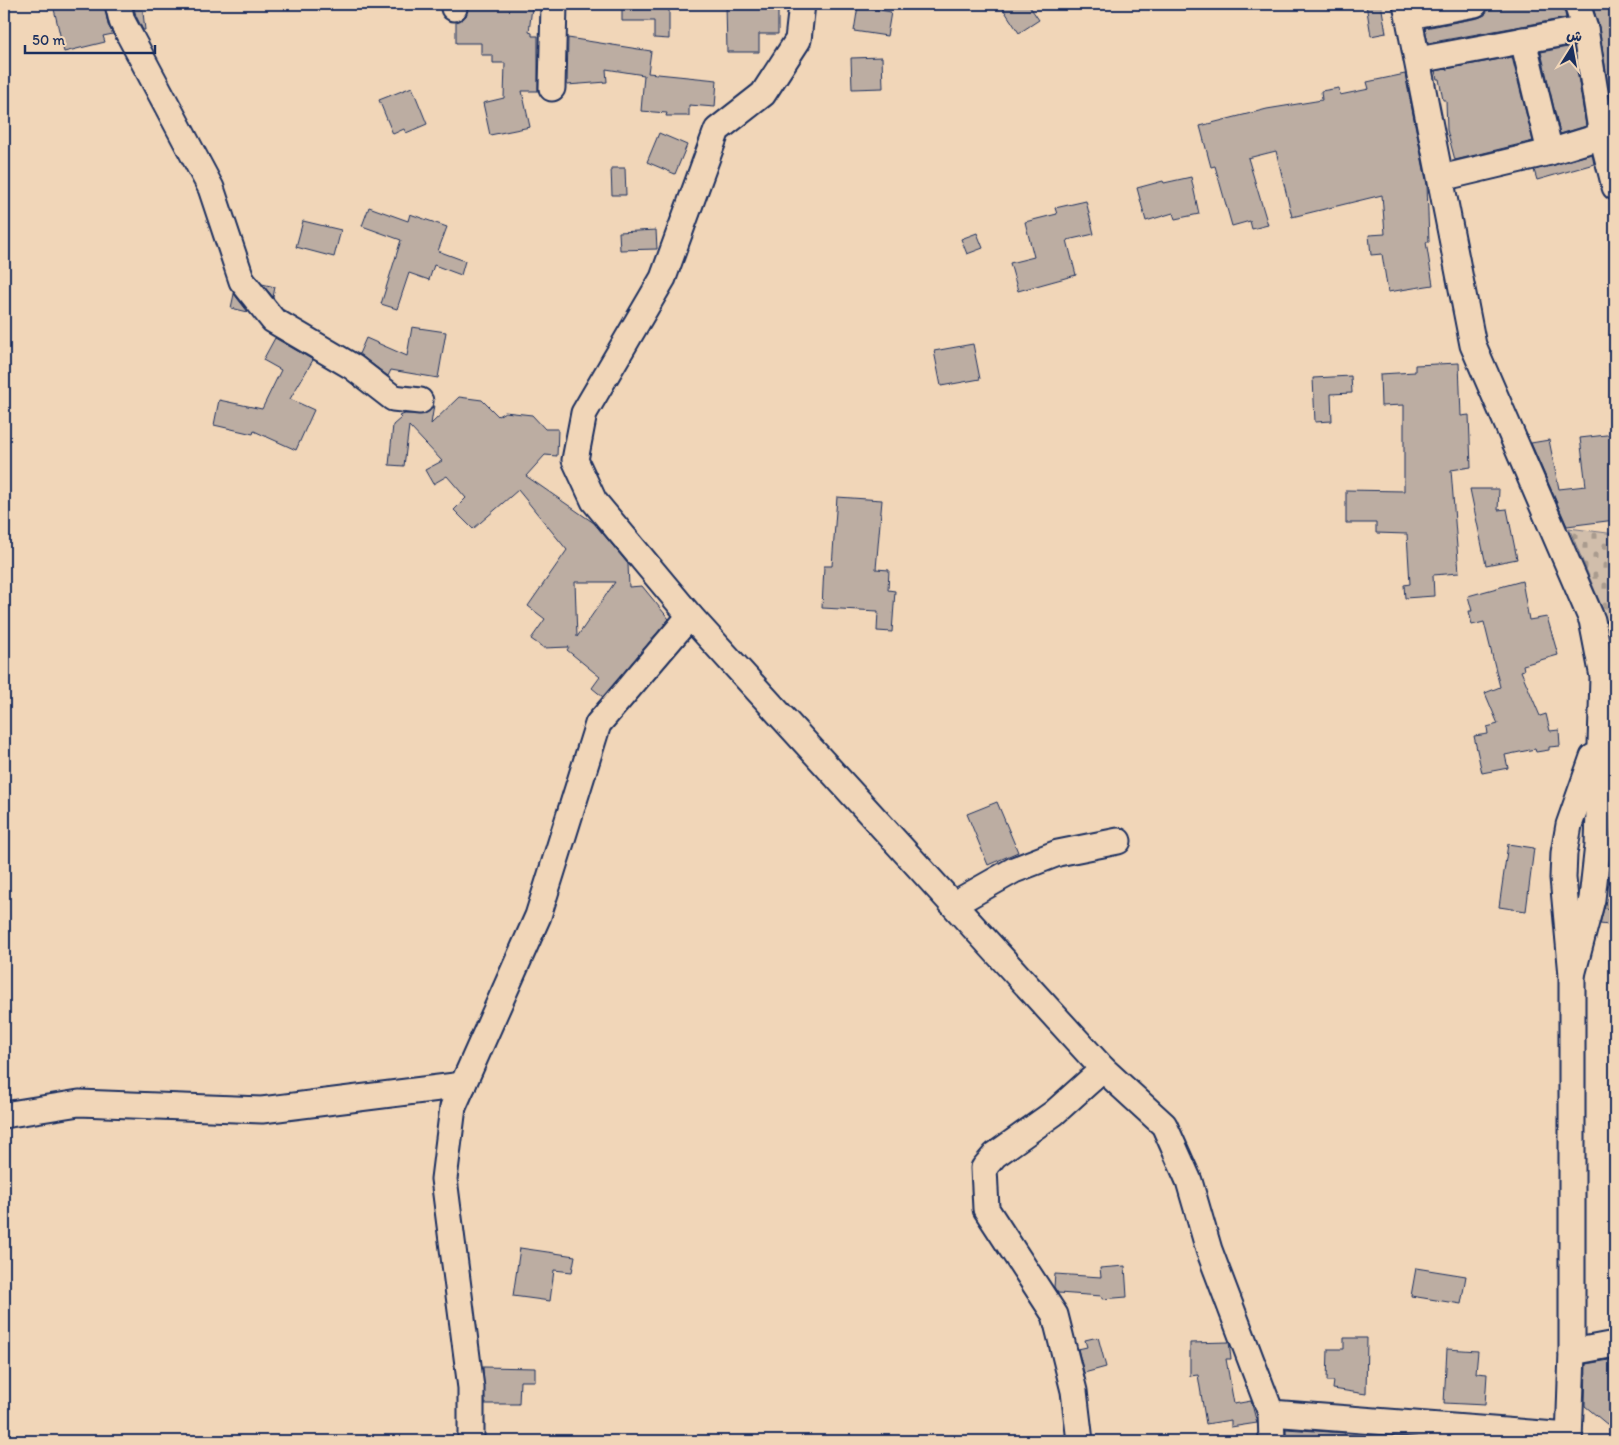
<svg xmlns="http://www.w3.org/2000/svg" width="1619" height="1445" font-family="Itim,'Playpen Sans Arabic',sans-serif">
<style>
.cemetery{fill:url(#cemetery-stones);stroke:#767684}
.building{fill:#bcada2;stroke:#1b2f5e;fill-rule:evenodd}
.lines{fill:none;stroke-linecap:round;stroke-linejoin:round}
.minor-casing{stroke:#1b2f5e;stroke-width:29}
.minor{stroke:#f1d6b8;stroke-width:25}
</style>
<defs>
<pattern id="cemetery-stones" width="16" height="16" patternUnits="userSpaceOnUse" patternTransform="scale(1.25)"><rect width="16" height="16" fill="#d1beab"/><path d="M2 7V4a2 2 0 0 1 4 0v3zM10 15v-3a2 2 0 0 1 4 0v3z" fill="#a99b8e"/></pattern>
</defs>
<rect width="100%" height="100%" fill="#f1d6b8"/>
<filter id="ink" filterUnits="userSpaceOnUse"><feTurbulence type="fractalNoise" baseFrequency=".02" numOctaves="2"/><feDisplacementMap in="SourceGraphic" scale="10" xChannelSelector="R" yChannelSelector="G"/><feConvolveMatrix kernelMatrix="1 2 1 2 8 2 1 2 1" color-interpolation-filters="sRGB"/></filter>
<g filter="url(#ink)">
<g class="cemetery">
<polygon points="1569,528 1615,534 1615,651 1603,610"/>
<polygon points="1615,739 1615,923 1604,922 1605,822"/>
</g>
<g class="building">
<polygon points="79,4 104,4 108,25 113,34 103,36 105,42 64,52 54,9"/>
<polygon points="133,4 142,4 145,30 143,30 136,16"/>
<polygon points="468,4 505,4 532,7 529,32 532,33 532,36 538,36 538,91 522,91 530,127 490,135 483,103 504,98 505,63 493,63 493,55 481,55 481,43 456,43 456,22 466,16"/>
<polygon points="622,4 669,4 669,39 654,38 654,21 622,21"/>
<polygon points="726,4 778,4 778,34 759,34 759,52 727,52"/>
<polygon points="1000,4 1028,4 1039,20 1019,33"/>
<polygon points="1366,4 1381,4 1386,33 1371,36"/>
<polygon points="1489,4 1563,4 1566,18 1428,43 1425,28 1478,18 1485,15"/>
<polygon points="1592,4 1615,4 1615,128 1599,27"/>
<polygon points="858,6 891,12 887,36 854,31"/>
<polygon points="568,38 651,51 648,73 717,80 715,107 689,105 689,116 666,116 667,113 641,111 644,75 606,69 607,82 567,85"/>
<polygon points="1573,46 1586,126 1560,134 1541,52"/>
<polygon points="882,57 883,88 852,89 851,58"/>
<polygon points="1512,57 1533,141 1455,160 1447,130 1446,100 1443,100 1439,79 1437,79 1435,71"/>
<polygon points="1405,74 1427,185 1429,242 1426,242 1433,285 1388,292 1382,254 1371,255 1369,235 1385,234 1382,195 1292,217 1276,151 1248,158 1268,225 1252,229 1250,221 1232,226 1215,166 1211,167 1200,126 1267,109 1322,100 1321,91 1339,88 1340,95 1369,89 1367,82"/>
<polygon points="412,87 427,124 406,133 404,129 393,134 379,100"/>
<polygon points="659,133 687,145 675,174 647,162"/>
<polygon points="1592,154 1594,164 1537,180 1534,170"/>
<polygon points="611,168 625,168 626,195 612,195"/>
<polygon points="1191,177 1199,214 1175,219 1173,213 1146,221 1137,188 1163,181 1164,183"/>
<polygon points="1086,201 1094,234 1067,240 1076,275 1018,291 1010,263 1034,257 1025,222 1057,214 1055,208"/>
<polygon points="369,207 408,221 410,214 447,227 438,251 465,261 461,275 434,265 429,280 409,273 397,309 381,304 401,240 362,226"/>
<polygon points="303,221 341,230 334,257 296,247"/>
<polygon points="656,230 657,249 620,250 619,232"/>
<polygon points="977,233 983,248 967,254 961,239"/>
<polygon points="262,284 275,287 273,297"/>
<polygon points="234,294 248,312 231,308"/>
<polygon points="412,327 446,332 438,378 391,370 388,376 359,354 366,338 407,356"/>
<polygon points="275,338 313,360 290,399 314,410 296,450 254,431 253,434 214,425 219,400 262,409 281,370 263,360"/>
<polygon points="973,344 980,379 941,386 934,351"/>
<polygon points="1459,363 1461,416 1469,415 1471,467 1451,470 1459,573 1433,575 1434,596 1405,598 1404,585 1410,584 1407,534 1376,533 1376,523 1346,523 1346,490 1404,491 1404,405 1381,406 1380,374 1415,372 1415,365"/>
<polygon points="1351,376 1352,393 1331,394 1332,421 1315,422 1313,378"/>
<path d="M459 397 482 400 498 416 505 412 532 415 545 429H558L557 456 545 455 526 476 594 523 628 564 629 587 642 586 669 619 603 697 592 688 600 677 567 650 569 647 544 648 531 639 545 619 528 606 567 550 518 490 473 529 454 510 466 498 447 476 433 484 425 470 442 461 409 426 404 466 389 465 393 425 401 418 399 416 405 414H425L434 405 431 424ZM575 582H615L577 637Z"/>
<polygon points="1615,434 1615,520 1567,526 1531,443 1549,440 1559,489 1586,486 1580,438"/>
<polygon points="1470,489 1499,489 1498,510 1507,509 1517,559 1486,565"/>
<polygon points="837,497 882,500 876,569 889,570 888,590 895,591 892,632 877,631 878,611 822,608 824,566 832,566"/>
<polygon points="1522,581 1529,620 1547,617 1558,655 1523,665 1524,670 1521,671 1540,716 1546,714 1550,731 1559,730 1560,746 1549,747 1549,750 1536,752 1535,749 1505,755 1508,768 1482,773 1474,736 1488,734 1487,727 1498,724 1485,693 1500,687 1484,622 1472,625 1469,611 1472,611 1468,596"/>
<polygon points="997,802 1018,852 988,865 967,814"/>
<polygon points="1508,844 1534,848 1526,911 1499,907"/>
<polygon points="1604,908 1611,909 1609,925 1600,924"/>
<polygon points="520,1248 575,1256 572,1272 554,1270 550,1301 513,1296"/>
<polygon points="1125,1266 1127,1297 1102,1299 1102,1296 1058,1293 1054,1287 1055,1274 1101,1277 1100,1268"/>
<polygon points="1416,1268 1466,1276 1461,1304 1411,1296"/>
<polygon points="1098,1337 1106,1367 1084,1373 1078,1349 1087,1347 1085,1340"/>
<polygon points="1344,1338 1367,1338 1366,1394 1333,1389 1334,1381 1327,1381 1328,1349 1344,1349"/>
<polygon points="1229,1342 1231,1359 1226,1359 1234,1404 1251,1401 1257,1423 1231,1427 1231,1420 1206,1424 1198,1375 1190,1376 1190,1343"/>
<polygon points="1447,1349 1478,1351 1476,1373 1487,1374 1485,1405 1444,1403"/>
<polygon points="1615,1359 1615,1415 1608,1425 1585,1406 1586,1364"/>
<polygon points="483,1367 535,1368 535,1381 520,1381 519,1404 485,1404"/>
<polygon points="1286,1429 1345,1433 1345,1441 1286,1441"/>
</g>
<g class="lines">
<g class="minor-casing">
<g id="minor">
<polyline points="118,4 122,21 211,188 242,281 273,320 353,367 393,398 420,401"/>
<polyline points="802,4 798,40 763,94 717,130 663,278 584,413 575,460 594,501 690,616 1103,1069 1164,1125 1189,1181 1209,1250 1271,1413 1569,1436"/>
<polyline points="1406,4 1473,345 1592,620 1603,677 1598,845 1592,899 1572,975"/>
<polyline points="1577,4 1585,29 1602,136 1615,187"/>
<polyline points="454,8 454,4"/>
<polyline points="1409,16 1475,4"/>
<polyline points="1523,40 1550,152"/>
<polyline points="1418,60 1585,29"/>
<polyline points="552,88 554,4"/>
<polyline points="1441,178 1550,152 1602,136"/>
<polyline points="954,904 1014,870 1058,853 1118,841"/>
<polyline points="4,1115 79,1103 262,1110 463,1085"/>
<polyline points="1572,1352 1615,1344"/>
<polyline points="1271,1413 1272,1441"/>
<polyline points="471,1441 471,1388 444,1179 453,1107 538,916 598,724 690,616"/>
<polyline points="1080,1441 1074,1391 1055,1315 986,1209 984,1168 995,1155 1054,1113 1103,1069"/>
<polyline points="1569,1441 1572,1352 1572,975 1563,878 1564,853 1569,825 1593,757"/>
</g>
</g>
<use href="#minor" class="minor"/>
</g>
</g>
<rect width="1619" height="1445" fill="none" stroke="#f1d6b8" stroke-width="20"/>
<rect x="10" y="10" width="1599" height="1425" fill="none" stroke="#1b2f5e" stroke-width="2" filter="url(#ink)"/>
<g transform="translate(1572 48) rotate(11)" stroke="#f1d6b8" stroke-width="4" paint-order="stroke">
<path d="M0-4L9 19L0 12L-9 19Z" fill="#1b2f5e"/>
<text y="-8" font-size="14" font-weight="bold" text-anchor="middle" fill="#1b2f5e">ش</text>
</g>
<path d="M25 45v8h130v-8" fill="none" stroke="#1b2f5e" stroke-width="2.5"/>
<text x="32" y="45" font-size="15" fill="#1b2f5e" stroke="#f1d6b8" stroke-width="4" paint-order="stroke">50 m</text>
</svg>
